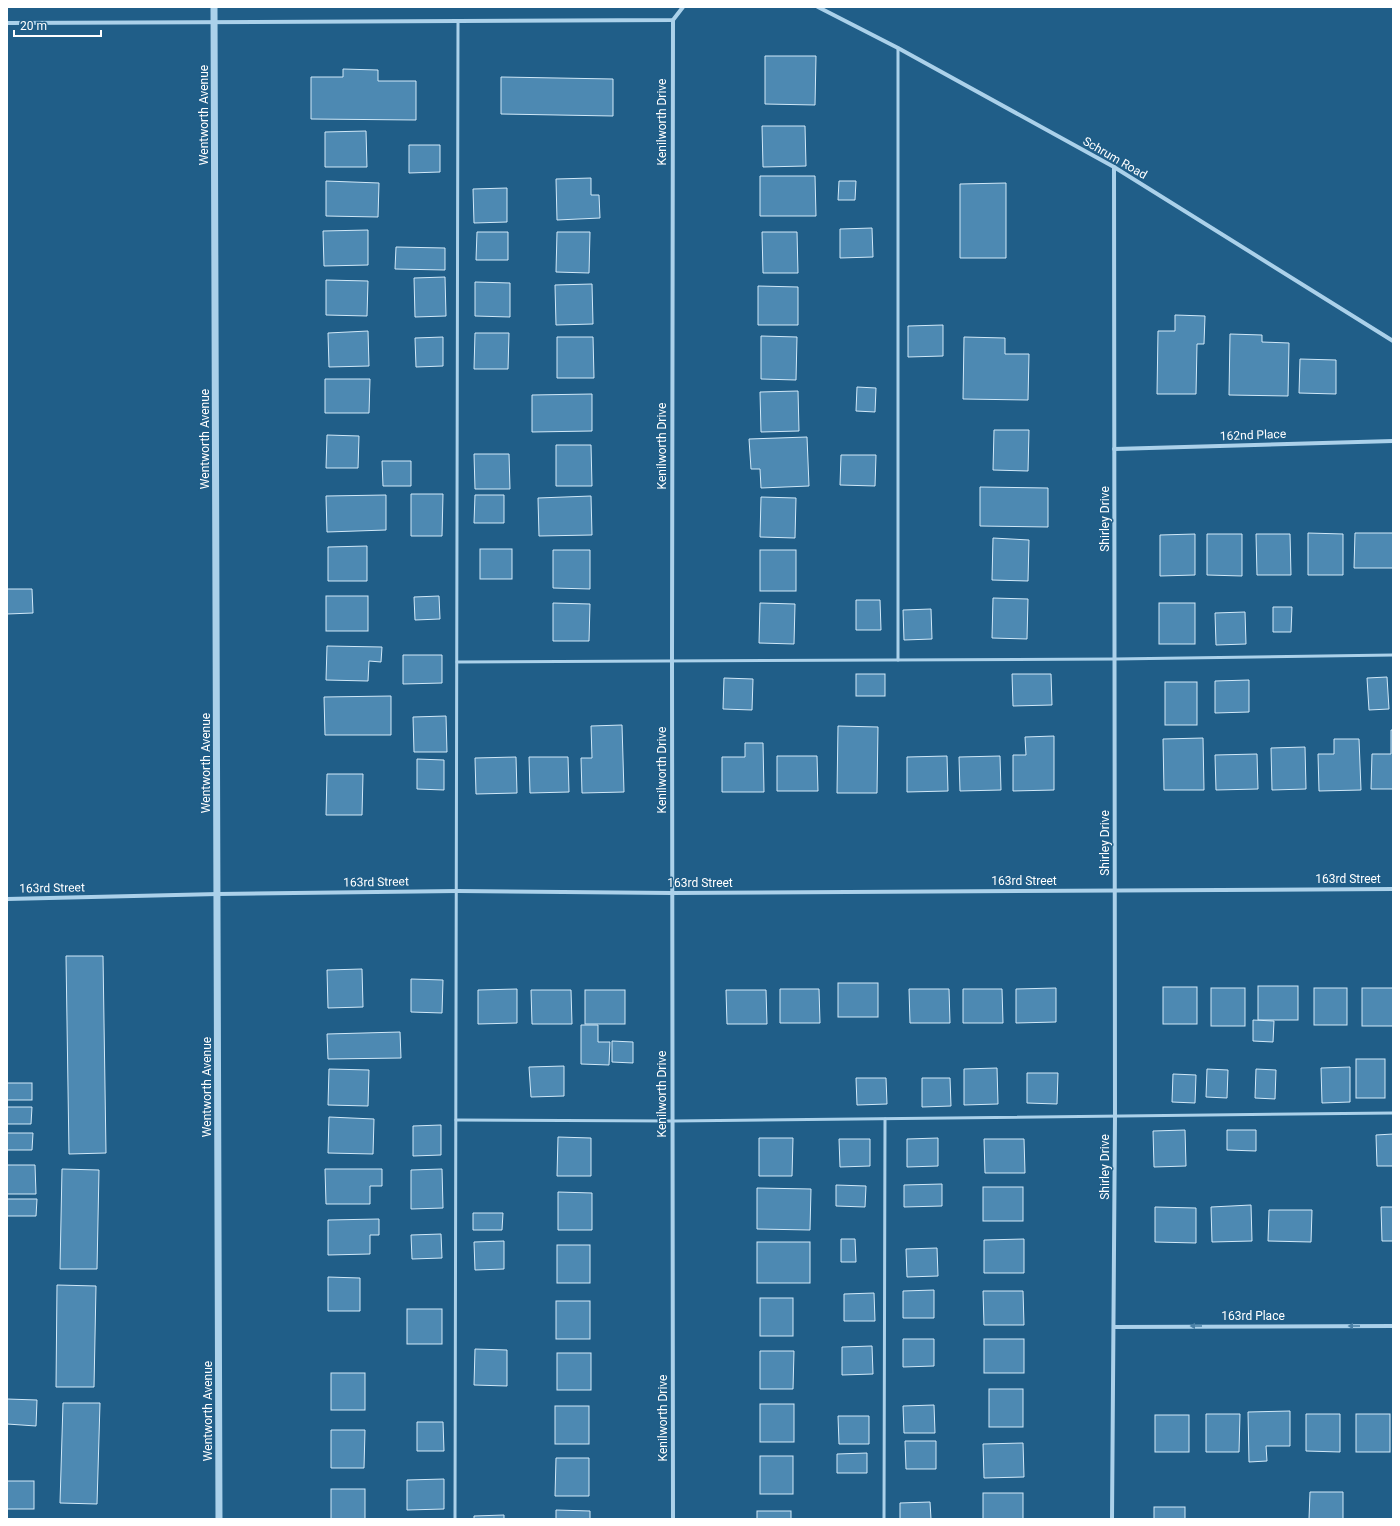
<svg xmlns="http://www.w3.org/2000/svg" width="1400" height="1526" font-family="Roboto,sans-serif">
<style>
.building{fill:#4d89b2;stroke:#d0e8f8}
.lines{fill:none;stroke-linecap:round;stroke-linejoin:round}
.service{stroke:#abd1ea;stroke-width:3}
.minor{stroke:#abd1ea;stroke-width:4}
.tertiary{stroke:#abd1ea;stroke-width:7}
.oneway{fill:#4a80a5}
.labels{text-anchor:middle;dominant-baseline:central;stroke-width:3;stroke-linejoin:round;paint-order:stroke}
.street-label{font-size:12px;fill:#fff;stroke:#205e88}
</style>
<rect width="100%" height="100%" fill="#205e88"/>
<g class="building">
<polygon points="765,56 816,56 815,105 765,104"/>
<polygon points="343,69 378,70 378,81 416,81 416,120 311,119 311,77 343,77"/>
<polygon points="501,77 613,79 613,116 501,114"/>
<polygon points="762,126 805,126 806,166 763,167"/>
<polygon points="366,131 367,167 325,167 325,132"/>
<polygon points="409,145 440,145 440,172 409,173"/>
<polygon points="760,176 815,176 816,216 760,216"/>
<polygon points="591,178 591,195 599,195 600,218 557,220 556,179"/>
<polygon points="326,181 379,183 378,217 326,216"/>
<polygon points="839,181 856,181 855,200 838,200"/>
<polygon points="1006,183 1006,258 960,258 960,184"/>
<polygon points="507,188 507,222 474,223 473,189"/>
<polygon points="872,228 873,257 840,258 840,229"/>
<polygon points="368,230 368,265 324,266 323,231"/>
<polygon points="477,232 508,232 508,260 476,260"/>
<polygon points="557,232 590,232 589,273 556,272"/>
<polygon points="762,232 797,232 798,273 763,273"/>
<polygon points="396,247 445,248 445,270 395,269"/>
<polygon points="445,277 446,316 415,317 414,278"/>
<polygon points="326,280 368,281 367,316 326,315"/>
<polygon points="475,282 510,283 510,317 475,316"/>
<polygon points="592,284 593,324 556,325 555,285"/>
<polygon points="758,286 798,287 798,325 758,325"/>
<polygon points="1175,315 1205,316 1204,344 1197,344 1196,394 1157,394 1158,331 1175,331"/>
<polygon points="943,325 943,356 908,357 908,326"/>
<polygon points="368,331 369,366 329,367 328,333"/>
<polygon points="475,333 509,333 508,369 474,369"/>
<polygon points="1230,334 1262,335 1262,342 1289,343 1288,396 1229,395"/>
<polygon points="761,336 797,337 796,380 761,379"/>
<polygon points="443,337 443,366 416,367 415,338"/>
<polygon points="557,337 593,337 594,378 557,378"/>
<polygon points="964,337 1005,338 1005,354 1029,354 1028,400 963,399"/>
<polygon points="1300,359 1336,360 1336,394 1299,393"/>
<polygon points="325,379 370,379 369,413 325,413"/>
<polygon points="857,387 876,388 875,412 856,411"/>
<polygon points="798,391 799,431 761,432 760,392"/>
<polygon points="592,394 592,431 532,432 532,395"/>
<polygon points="994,430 1029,430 1028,471 993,470"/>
<polygon points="327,435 359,436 358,468 326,468"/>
<polygon points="807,437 809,486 761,488 760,469 751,469 749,439"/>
<polygon points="556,445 591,445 592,486 556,486"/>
<polygon points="474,454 509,454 510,489 475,489"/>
<polygon points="841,455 876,455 875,486 840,485"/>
<polygon points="382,461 411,461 411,486 383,486"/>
<polygon points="980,487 1048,488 1048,527 980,526"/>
<polygon points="411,494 443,494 442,536 411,536"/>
<polygon points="386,495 386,530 327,532 326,496"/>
<polygon points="475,495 504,495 504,523 474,523"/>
<polygon points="591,496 592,535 539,536 538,498"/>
<polygon points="761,497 796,498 795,538 760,537"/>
<polygon points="1308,533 1343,534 1343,575 1308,575"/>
<polygon points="1355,533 1393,533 1393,568 1354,568"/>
<polygon points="1195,534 1195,575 1160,576 1160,535"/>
<polygon points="1207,534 1242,534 1242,576 1207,575"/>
<polygon points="1256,534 1290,534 1291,575 1257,575"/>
<polygon points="993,538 1029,540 1028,581 992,580"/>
<polygon points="367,546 367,581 328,581 328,547"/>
<rect x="480" y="549" width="32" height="30"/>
<polygon points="553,550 590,550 590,589 553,588"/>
<rect x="760" y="550" width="36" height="41"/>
<polygon points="7,589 32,589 33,613 7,614"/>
<rect x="326" y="596" width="42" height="35"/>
<polygon points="439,596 440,619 415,620 414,597"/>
<polygon points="993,598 1028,599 1027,639 992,638"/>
<polygon points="856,600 880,600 881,630 856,630"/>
<polygon points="553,603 590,604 589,641 553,641"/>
<polygon points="760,603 795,604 794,644 759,643"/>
<rect x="1159" y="603" width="36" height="41"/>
<polygon points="1273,607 1292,607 1291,632 1273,632"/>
<polygon points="931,609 932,639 904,640 903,610"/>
<polygon points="1245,612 1246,644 1216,645 1215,613"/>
<polygon points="327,646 382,647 381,662 369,661 368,681 326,680"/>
<polygon points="403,655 442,655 442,683 403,684"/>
<rect x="856" y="674" width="29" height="22"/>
<polygon points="1012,674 1051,674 1052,705 1013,706"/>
<polygon points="1387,677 1389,709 1369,710 1367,678"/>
<polygon points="724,678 753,679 752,710 723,709"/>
<polygon points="1249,680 1249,712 1215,713 1215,681"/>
<rect x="1165" y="682" width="32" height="43"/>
<polygon points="391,696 391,735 325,735 324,697"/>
<polygon points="446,716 447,752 414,752 413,717"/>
<polygon points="622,725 624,792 582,793 581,758 592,758 591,726"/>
<polygon points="838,726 878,727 877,793 837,793"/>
<polygon points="1391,730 1393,730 1393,789 1371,789 1372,754 1391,754"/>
<polygon points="1054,736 1054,790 1013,791 1013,755 1026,755 1025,737"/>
<polygon points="1203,738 1204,790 1164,790 1163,739"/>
<polygon points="1334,739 1359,739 1361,790 1319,791 1318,754 1334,754"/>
<polygon points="745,743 763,743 764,792 722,792 722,757 745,757"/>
<polygon points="1305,747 1306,789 1272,790 1271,748"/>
<polygon points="1257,754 1258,789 1216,790 1215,755"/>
<polygon points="777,756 817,756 818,791 777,791"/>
<polygon points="947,756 948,791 907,792 907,757"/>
<polygon points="1000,756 1001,790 960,791 959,757"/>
<polygon points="516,757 517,793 476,794 475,758"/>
<polygon points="529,757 568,757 569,792 530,793"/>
<polygon points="417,759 444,760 444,790 417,789"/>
<polygon points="327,774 363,774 362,815 326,815"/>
<polygon points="66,956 103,956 106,1153 69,1154"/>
<polygon points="362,969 363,1007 328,1008 327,970"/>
<polygon points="411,979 443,980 442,1013 411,1012"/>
<rect x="838" y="983" width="40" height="34"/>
<rect x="1258" y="986" width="40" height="34"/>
<rect x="1163" y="987" width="34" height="37"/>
<polygon points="1056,988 1056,1022 1016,1023 1016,989"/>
<rect x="1211" y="988" width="34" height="38"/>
<rect x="1314" y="988" width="33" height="37"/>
<rect x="1362" y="988" width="31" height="38"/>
<polygon points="517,989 517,1023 478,1024 478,990"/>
<polygon points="780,989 819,989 820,1023 780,1023"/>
<polygon points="909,989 949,989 950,1023 910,1023"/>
<polygon points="963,989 1002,989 1003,1023 963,1023"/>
<polygon points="531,990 571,990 572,1024 532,1024"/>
<rect x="585" y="990" width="40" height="34"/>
<polygon points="726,990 766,990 767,1024 727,1024"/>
<polygon points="1253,1020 1274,1021 1273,1042 1253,1041"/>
<polygon points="581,1025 598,1025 598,1042 610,1042 609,1065 581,1064"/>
<polygon points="400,1032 401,1058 328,1059 327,1034"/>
<polygon points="612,1041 633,1042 633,1063 612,1062"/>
<rect x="1356" y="1059" width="29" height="39"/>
<polygon points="564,1066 564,1096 531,1097 529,1067"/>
<polygon points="1350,1067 1350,1102 1322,1103 1321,1068"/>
<polygon points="997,1068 998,1104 964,1105 964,1069"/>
<polygon points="329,1069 369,1070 368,1106 328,1105"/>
<polygon points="1207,1069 1228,1070 1227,1098 1206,1097"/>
<polygon points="1256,1069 1276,1070 1275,1099 1255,1098"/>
<polygon points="1027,1073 1058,1073 1057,1104 1027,1103"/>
<polygon points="1173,1074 1196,1075 1195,1103 1172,1102"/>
<polygon points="856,1078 886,1078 887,1104 857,1105"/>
<polygon points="922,1078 950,1078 951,1106 922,1107"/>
<rect x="7" y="1083" width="25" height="17"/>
<polygon points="7,1107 32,1107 31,1124 7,1124"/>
<polygon points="329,1117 374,1119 373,1154 328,1153"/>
<polygon points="441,1125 441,1155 413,1156 413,1126"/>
<polygon points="1185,1130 1186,1166 1154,1167 1153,1131"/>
<polygon points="1227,1130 1256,1130 1256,1151 1227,1150"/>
<polygon points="7,1133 33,1133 32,1150 7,1150"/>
<polygon points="1393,1134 1393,1166 1377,1166 1376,1135"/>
<polygon points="558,1137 591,1138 591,1176 557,1176"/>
<polygon points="759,1138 793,1138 792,1176 759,1176"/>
<polygon points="938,1138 938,1166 907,1167 907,1139"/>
<polygon points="839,1139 870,1139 870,1166 840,1167"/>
<polygon points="984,1139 1024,1139 1025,1173 985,1173"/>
<polygon points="7,1165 35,1165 36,1194 7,1194"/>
<polygon points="62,1169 99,1170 97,1269 60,1269"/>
<polygon points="325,1169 382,1169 382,1186 370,1186 370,1204 326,1204"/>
<polygon points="442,1169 443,1208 411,1209 411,1170"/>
<polygon points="942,1184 942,1206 904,1207 904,1185"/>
<polygon points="836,1185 866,1186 865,1207 836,1206"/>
<rect x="983" y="1187" width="40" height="34"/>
<polygon points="757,1188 811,1189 810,1230 757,1229"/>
<polygon points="558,1192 592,1193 592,1230 558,1230"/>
<polygon points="7,1199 37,1199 36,1216 7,1216"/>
<polygon points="1251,1205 1252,1241 1212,1242 1211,1207"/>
<polygon points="1155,1207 1196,1208 1196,1243 1155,1242"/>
<polygon points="1381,1207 1393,1207 1393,1241 1382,1241"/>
<polygon points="1269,1210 1312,1210 1311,1242 1268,1241"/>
<polygon points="473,1213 503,1213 502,1230 473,1230"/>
<polygon points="379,1219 379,1235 370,1235 370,1254 328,1255 328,1220"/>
<polygon points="441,1234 442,1258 412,1259 411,1235"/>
<polygon points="841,1239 855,1239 856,1262 841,1262"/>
<polygon points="1024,1239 1024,1273 984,1273 984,1240"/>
<polygon points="504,1241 504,1269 475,1270 474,1242"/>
<rect x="757" y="1242" width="53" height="41"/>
<rect x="557" y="1245" width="33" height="38"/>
<polygon points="937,1248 938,1276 907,1277 906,1249"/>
<polygon points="328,1277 360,1278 360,1311 328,1311"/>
<polygon points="57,1285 96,1286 94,1387 56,1387"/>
<polygon points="934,1290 934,1318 903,1318 903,1291"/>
<polygon points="983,1291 1023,1291 1024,1325 984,1325"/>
<polygon points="874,1293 875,1321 844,1321 844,1294"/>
<rect x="760" y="1298" width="33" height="38"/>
<rect x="556" y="1301" width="34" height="38"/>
<rect x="407" y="1309" width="35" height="35"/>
<polygon points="903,1339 934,1339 934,1366 903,1367"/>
<rect x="984" y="1339" width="40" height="34"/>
<polygon points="872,1346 873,1374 842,1375 842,1347"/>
<polygon points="475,1349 507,1350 507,1386 474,1385"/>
<polygon points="760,1351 794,1351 793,1389 760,1389"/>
<rect x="557" y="1353" width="34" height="37"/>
<rect x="331" y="1373" width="34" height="37"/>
<rect x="989" y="1389" width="34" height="38"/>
<polygon points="7,1399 37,1400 36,1426 7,1424"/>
<polygon points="63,1403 100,1403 97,1504 60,1503"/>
<rect x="760" y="1404" width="34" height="38"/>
<polygon points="934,1405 935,1433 904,1433 903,1406"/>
<rect x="555" y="1406" width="34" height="38"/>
<polygon points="1290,1411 1290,1446 1266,1446 1267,1461 1249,1462 1248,1412"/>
<polygon points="1206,1414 1240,1414 1239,1452 1206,1452"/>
<polygon points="1306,1414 1340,1414 1340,1452 1306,1451"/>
<rect x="1356" y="1414" width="34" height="38"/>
<rect x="1155" y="1415" width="34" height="37"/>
<polygon points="838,1416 869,1416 869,1444 839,1444"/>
<polygon points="417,1422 443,1422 444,1451 417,1451"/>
<polygon points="331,1430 365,1430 364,1468 331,1468"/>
<polygon points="905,1441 936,1441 936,1469 906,1469"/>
<polygon points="1023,1443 1024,1477 984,1478 983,1444"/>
<polygon points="867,1453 867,1473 837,1473 837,1454"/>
<rect x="760" y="1456" width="33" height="38"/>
<polygon points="556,1458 589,1458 589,1496 555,1496"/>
<polygon points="444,1479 444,1509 407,1510 407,1480"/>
<rect x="7" y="1481" width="27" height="28"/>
<rect x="331" y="1489" width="34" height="30"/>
<polygon points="1310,1492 1343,1492 1343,1519 1309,1519"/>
<rect x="983" y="1493" width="40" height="26"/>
<polygon points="930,1502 931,1519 900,1519 900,1503"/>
<rect x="1154" y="1507" width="31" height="12"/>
<polygon points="556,1510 590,1511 590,1519 556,1519"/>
<rect x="757" y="1511" width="34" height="8"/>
<polygon points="504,1515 504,1519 474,1519 474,1516"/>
</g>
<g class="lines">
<g class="service">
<polyline points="898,660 898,48"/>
<polyline points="457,662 1115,659 1393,655"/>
<polyline points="456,1120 673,1121 1393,1113"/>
<polyline points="455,1519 458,21"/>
<polyline points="884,1519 885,1119"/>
</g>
<g class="minor">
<polyline points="818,7 898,48 1114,167 1393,341"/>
<polyline points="673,20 672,661 673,1519"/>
<polyline points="7,23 673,20 683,7"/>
<polyline points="1114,449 1393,441"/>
<polyline points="7,899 218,894 457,891 672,893 1393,889"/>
<polyline points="1114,1327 1393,1326"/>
<polyline points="1112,1519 1115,1116 1114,167"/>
</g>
<polyline class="tertiary" points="214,7 219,1519"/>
</g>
<defs><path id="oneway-solid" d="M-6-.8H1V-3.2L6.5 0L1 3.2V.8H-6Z"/></defs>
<g class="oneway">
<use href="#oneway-solid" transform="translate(1196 1326) rotate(180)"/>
<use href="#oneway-solid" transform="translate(1354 1326) rotate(180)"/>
</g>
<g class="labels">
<g class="street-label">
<text transform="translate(204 115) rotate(-90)">Wentworth Avenue</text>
<text transform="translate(662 122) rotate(-90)">Kenilworth Drive</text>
<text transform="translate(1115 158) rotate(30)">Schrum Road</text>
<text transform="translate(1253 435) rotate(-2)">162nd Place</text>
<text transform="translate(205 439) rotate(-90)">Wentworth Avenue</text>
<text transform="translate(662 446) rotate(-90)">Kenilworth Drive</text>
<text transform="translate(1105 519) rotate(-90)">Shirley Drive</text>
<text transform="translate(206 763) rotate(-90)">Wentworth Avenue</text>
<text transform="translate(662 770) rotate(-90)">Kenilworth Drive</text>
<text transform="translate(1105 843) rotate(-90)">Shirley Drive</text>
<text x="1348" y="879">163rd Street</text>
<text x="1024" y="881">163rd Street</text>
<text transform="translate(376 882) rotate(-1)">163rd Street</text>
<text x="700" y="883">163rd Street</text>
<text transform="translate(52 888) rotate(-1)">163rd Street</text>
<text transform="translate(207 1087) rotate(-90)">Wentworth Avenue</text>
<text transform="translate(662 1094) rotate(-90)">Kenilworth Drive</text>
<text transform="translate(1105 1167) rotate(-90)">Shirley Drive</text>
<text x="1253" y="1316">163rd Place</text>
<text transform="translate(208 1411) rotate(-90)">Wentworth Avenue</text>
<text transform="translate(663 1418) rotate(-90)">Kenilworth Drive</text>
</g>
</g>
<rect width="1400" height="1526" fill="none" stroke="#ffffff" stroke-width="16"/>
<path d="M14 30v6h87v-6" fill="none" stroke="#ffffff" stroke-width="2"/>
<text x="20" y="30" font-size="12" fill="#ffffff" stroke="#205e88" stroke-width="3" paint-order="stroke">20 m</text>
</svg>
